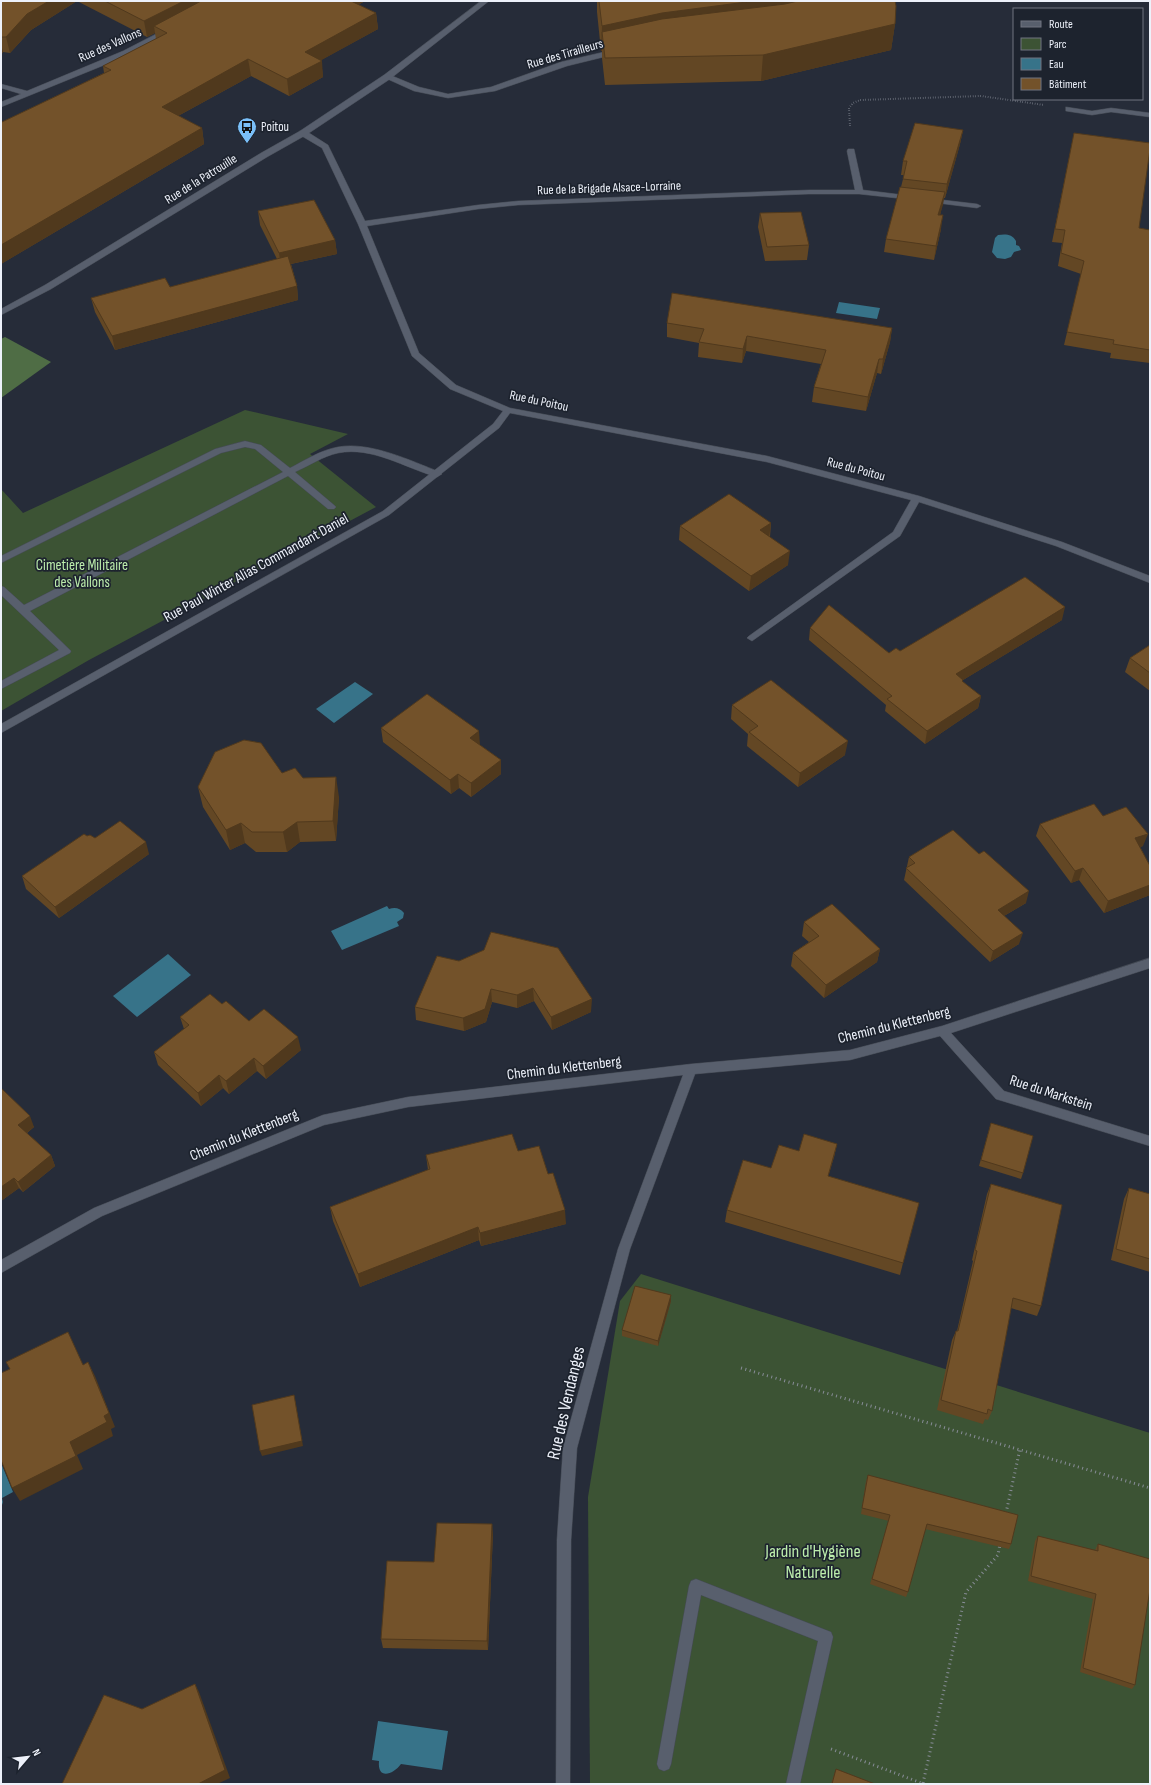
<svg xmlns="http://www.w3.org/2000/svg" width="1151" height="1785" font-family="'Sofia Sans Condensed',sans-serif">
<style>
.green{fill:#3c5334}
.forest{fill:#4f6d45}
.water{fill:#377389}
.lines{fill:none;stroke-linecap:round;stroke-linejoin:round}
.service-casing{stroke:#444a54;stroke-width:1}
.minor-casing{stroke:#444a54;stroke-width:1}
.tertiary-casing{stroke:#444a54;stroke-width:1}
.path-far1{stroke:#888d98;stroke-width:2;stroke-dasharray:0.5 2;stroke-linecap:butt}
.path{stroke:#888d98;stroke-width:3;stroke-dasharray:1 3.5;stroke-linecap:butt}
.service{fill:#585f6d;fill-rule:evenodd}
.minor{fill:#585f6d;fill-rule:evenodd}
.tertiary{fill:#585f6d;fill-rule:evenodd}
.wall{fill:#634724}
.shaded-wall{fill:#50391d}
.building{fill:#73522a;stroke:#50391d}
.labels{text-anchor:middle;dominant-baseline:central;stroke-width:3.5;stroke-linejoin:round;paint-order:stroke}
.far-street-label{font-size:13px;fill:#edf1fa;stroke:#1d232e}
.far-poi-label{font-size:13px;fill:#edf1fa;stroke:#1d232e;text-anchor:start}
.park-label{font-size:15px;fill:#bcedac;stroke:#1d232e}
.street-label{font-size:15px;fill:#edf1fa;stroke:#1d232e}
.near-street-label{font-size:18px;fill:#edf1fa;stroke:#1d232e}
.near-park-label{font-size:18px;fill:#bcedac;stroke:#1d232e}
</style>
<rect width="100%" height="100%" fill="#262c39"/>
<g class="green">
<polygon points="245,410 348,434 310,454 376,507 89,660 1,711 1,489 23,513"/>
<polygon points="641,1274 1150,1433 1150,1784 590,1784 588,1497 620,1301"/>
</g>
<polygon class="forest" points="5,337 51,362 1,398 1,339"/>
<g class="water">
<path d="M998 235C1006 234 1012 234 1016 241V245L1019 246 1021 250 1014 252 1011 257 1005 259 997 258 992 252 995 238Z"/>
<polygon points="839,302 880,308 877,319 836,313"/>
<polygon points="355,682 373,694 334,723 316,709"/>
<path d="M387 906 389 909C395 907 400 908 404 913L403 918 397 922 399 926 342 950 331 931Z"/>
<polygon points="168,954 191,975 137,1017 113,996"/>
<polygon points="1,1463 13,1492 2,1498 3,1502 1,1508"/>
<path d="M378 1721 448 1731 442 1770 401 1764C393 1775 377 1780 379 1761L372 1760Z"/>
</g>
<g class="lines">
<g class="service-casing">
<g id="service">
<path d="M245 441 261 445 290 468C305 460 321 450 338 447 370 441 411 461 440 472L442 474 437 477C405 468 372 446 338 453 323 456 309 466 295 472L334 505 336 507 334 509H328L288 476 30 611 71 651 70 653 1 689V681L59 650 1 595V586L4 587 24 605 283 472 255 449 245 447 221 453 1 563V556L215 449Z"/>
<polygon points="696,1579 831,1632 833,1637 800,1784 786,1784 818,1641 701,1595 671,1764 669,1769 664,1771 659,1769 657,1764 689,1586 691,1581"/>
</g>
</g>
<g class="minor-casing">
<g id="minor">
<polygon points="166,29 173,31 129,55 1,107 1,102 21,94 1,88 1,84 27,91 123,51"/>
<polygon points="617,49 620,49 620,53 567,66 495,91 448,98 414,91 383,77 384,75 390,75 419,87 448,94 491,87 561,62"/>
<polygon points="1066,107 1092,111 1111,108 1150,113 1150,117 1111,112 1092,115 1066,111"/>
<polygon points="300,131 306,131 328,145 365,221 478,205 518,201 809,190 855,190 847,151 848,149 854,149 863,190 912,196 915,196 915,200 859,194 809,194 518,205 478,209 367,226 419,353 456,385 510,408 767,456 919,496 1062,542 1150,576 1150,583 1056,546 919,502 900,536 752,641 747,638 749,636 893,532 911,500 767,462 510,413 499,428 389,515 1,733 1,724 383,511 493,424 503,411 450,389 412,356 358,224 322,148 300,135"/>
<polygon points="926,198 977,204 981,206 977,208 929,202 925,200"/>
<polygon points="1150,958 1150,968 951,1033 1004,1091 1150,1136 1150,1146 996,1099 940,1036 850,1060 695,1074 630,1249 577,1448 571,1540 570,1784 556,1784 557,1540 563,1448 618,1249 683,1075 408,1107 324,1125 102,1216 1,1273 1,1260 94,1208 323,1115 408,1097 691,1064 850,1050 942,1026"/>
</g>
</g>
<g class="tertiary-casing">
<polygon id="tertiary" points="481,1 489,1 390,79 306,135 267,157 51,289 1,315 1,309 45,285 261,153 300,131 384,75"/>
</g>
<polyline class="path-far1" points="850,126 849,108 853,103 860,100 981,96 1044,105"/>
<g class="path">
<polyline points="741,1368 1150,1488"/>
<polyline points="1006,1513 1020,1449"/>
<polyline points="831,1749 924,1784"/>
<polyline points="923,1783 966,1592 998,1555 1000,1544"/>
</g>
<use href="#service" class="service"/>
<use href="#minor" class="minor"/>
<use href="#tertiary" class="tertiary"/>
</g>
<g class="wall">
<polygon points="1,1 365,1 358,5 376,13 378,29 321,60 323,77 289,96 251,76 178,116 202,128 204,144 1,264 1,121 2,122 104,73 103,66 156,39 155,33 147,37 77,1 31,30 10,53 3,52 1,55"/>
<polygon points="597,1 895,1 895,24 891,50 761,81 605,85 602,58 602,51 601,51 597,12"/>
<polygon points="963,130 960,144 945,198 944,198 940,215 941,229 934,260 884,252 886,239 901,187 904,175 901,175 903,161"/>
<polygon points="1074,133 1139,228 1150,230 1150,363 1110,358 1111,353 1064,345 1081,274 1058,266 1062,243 1052,242"/>
<polygon points="258,211 335,240 337,254 291,264 297,286 298,300 115,350 95,312 91,298 170,287 277,259 260,225"/>
<polygon points="760,213 809,245 807,260 765,261 758,227"/>
<polygon points="667,323 892,328 890,342 881,374 877,373 866,411 812,402 814,387 821,364 746,351 742,363 698,357 699,343 667,337"/>
<polygon points="771,523 770,537 788,565 749,591 679,540 680,526"/>
<polygon points="1062,620 963,680 963,682 981,696 978,708 925,744 885,711 886,705 809,640 810,628 889,653"/>
<polygon points="1150,645 1150,691 1125,672 1130,658"/>
<polygon points="732,705 845,755 798,787 747,746 748,734 731,719"/>
<polygon points="381,728 480,745 501,760 501,774 471,797 459,788 451,794 383,742"/>
<polygon points="282,773 303,778 339,797 336,841 300,842 287,852 256,852 245,843 230,850 203,807 198,787"/>
<polygon points="1103,816 1143,846 1140,847 1150,866 1150,895 1104,913 1079,880 1071,883 1036,836 1040,824"/>
<polygon points="87,836 149,854 59,918 26,889 22,876"/>
<polygon points="909,857 1026,903 1004,916 1019,944 990,962 904,880"/>
<polygon points="804,922 880,949 877,962 824,998 791,966 793,953 809,942 802,936"/>
<polygon points="484,950 591,1012 552,1030 534,1001 517,1008 492,1002 486,1022 464,1031 416,1020 415,1007 459,961"/>
<polygon points="222,1004 249,1021 301,1050 266,1079 257,1071 229,1094 223,1088 201,1106 158,1065 154,1052 184,1029 180,1017"/>
<polygon points="1,1088 34,1127 27,1133 51,1155 55,1166 23,1192 19,1188 1,1201"/>
<polygon points="991,1123 1023,1173 1021,1179 979,1166"/>
<polygon points="837,1144 834,1157 828,1176 903,1263 900,1275 725,1222 727,1210 771,1168 799,1151"/>
<polygon points="518,1151 548,1174 566,1224 481,1246 479,1240 360,1287 333,1221 330,1207 428,1170 426,1155"/>
<polygon points="991,1184 1041,1306 1037,1316 1011,1308 992,1411 988,1420 985,1419 983,1424 937,1410 952,1340 956,1331 957,1331 973,1261 972,1260 987,1194"/>
<polygon points="1129,1188 1150,1194 1150,1272 1111,1260 1124,1199"/>
<polygon points="671,1301 658,1346 622,1336 622,1330"/>
<polygon points="868,1475 1011,1544 1009,1549 925,1529 908,1592 906,1597 870,1584 889,1521 861,1514 866,1481"/>
<polygon points="493,1533 488,1650 383,1648 381,1639 434,1562"/>
<polygon points="1038,1536 1095,1550 1098,1544 1135,1685 1132,1689 1080,1672 1093,1599 1028,1581 1035,1541"/>
<polygon points="836,1769 875,1784 831,1784"/>
</g>
<g class="shaded-wall">
<polygon points="49,1 77,1 31,30 10,53 6,37 27,14"/>
<polygon points="184,1 219,1 154,26 155,33 147,37 144,21"/>
<polygon points="342,1 365,1 343,13"/>
<polygon points="754,1 880,1 602,32 602,51 601,51 602,26 662,13"/>
<polygon points="376,13 378,29 307,68 305,52"/>
<polygon points="895,24 891,50 761,81 763,55"/>
<polygon points="1,44 3,52 1,55"/>
<polygon points="248,59 251,76 165,123 162,107"/>
<polygon points="322,61 323,77 289,96 287,79"/>
<polygon points="202,128 204,144 1,264 1,245"/>
<polygon points="963,130 960,144 945,198 947,184"/>
<polygon points="945,192 943,205 936,228 938,215"/>
<polygon points="943,215 941,229 934,260 936,246"/>
<polygon points="335,240 337,254 281,266 279,253"/>
<polygon points="297,286 298,300 115,350 112,336"/>
<polygon points="892,328 890,342 881,374 883,359"/>
<polygon points="747,336 746,351 742,363 743,349"/>
<polygon points="879,359 877,373 866,411 868,397"/>
<polygon points="771,523 769,538 760,530"/>
<polygon points="790,551 788,565 749,591 751,576"/>
<polygon points="1065,607 1062,620 963,680 961,692 956,674"/>
<polygon points="981,696 978,708 925,744 927,731"/>
<polygon points="479,731 480,745 470,752 470,738"/>
<polygon points="848,741 845,755 798,787 800,773"/>
<polygon points="501,760 501,774 471,797 471,783"/>
<polygon points="458,774 459,788 451,794 450,780"/>
<polygon points="336,777 339,797 336,841 333,821"/>
<polygon points="297,822 300,842 287,852 283,832"/>
<polygon points="241,823 245,843 230,850 226,830"/>
<polygon points="1148,834 1143,846 1130,851 1135,838"/>
<polygon points="146,842 149,854 59,918 55,907"/>
<polygon points="1083,868 1079,880 1071,883 1075,871"/>
<polygon points="1150,885 1150,895 1104,913 1108,901"/>
<polygon points="1029,891 1026,903 995,921 998,910"/>
<polygon points="1023,933 1019,944 990,962 993,951"/>
<polygon points="880,949 877,962 824,998 826,985"/>
<polygon points="533,988 534,1001 517,1008 517,995"/>
<polygon points="491,989 492,1002 486,1022 464,1031 463,1018"/>
<polygon points="592,999 591,1012 552,1030 551,1017"/>
<polygon points="298,1037 301,1050 266,1079 263,1066"/>
<polygon points="254,1058 257,1071 229,1094 226,1081"/>
<polygon points="219,1075 223,1088 201,1106 198,1093"/>
<polygon points="30,1116 34,1127 23,1136 18,1125"/>
<polygon points="837,1144 834,1157 825,1188 828,1176"/>
<polygon points="51,1155 55,1166 23,1192 18,1182"/>
<polygon points="14,1178 19,1188 1,1201 1,1187"/>
<polygon points="565,1210 566,1224 481,1246 480,1233"/>
<polygon points="478,1227 479,1240 360,1287 358,1274"/>
<polygon points="671,1295 671,1301 658,1346 658,1341"/>
<polygon points="88,1362 95,1376 115,1427 111,1429 113,1436 77,1455 83,1469 20,1501 12,1488 70,1442 104,1416"/>
<polygon points="294,1395 295,1400 303,1446 262,1456 260,1451"/>
<polygon points="492,1524 493,1533 488,1650 487,1641"/>
<polygon points="195,1684 199,1692 230,1778 217,1784 198,1784"/>
</g>
<g class="building">
<polygon points="1,1 49,1 27,14 6,37 1,37"/>
<polygon points="105,1 184,1 144,21"/>
<polygon points="201,1 351,1 376,13 305,52 322,61 287,79 248,59 162,107 202,128 1,245 1,121 2,122 111,70 103,66 167,33 154,26"/>
<polygon points="599,1 754,1 662,13 602,26"/>
<polygon points="798,1 895,1 896,6 895,24 763,55 605,58 602,32 662,19 785,4"/>
<polygon points="915,123 963,130 947,184 903,179 907,161 903,161"/>
<polygon points="1074,133 1150,143 1150,149 1139,228 1150,230 1150,350 1113,344 1114,340 1067,332 1084,261 1061,253 1065,230 1055,229"/>
<polygon points="900,187 945,192 938,215 943,215 936,246 886,239"/>
<polygon points="314,200 335,240 279,253 258,211"/>
<polygon points="801,212 809,245 767,247 760,213"/>
<polygon points="288,256 297,286 112,336 91,298 165,278 170,287"/>
<polygon points="672,293 892,328 883,359 879,359 868,397 814,387 826,350 747,336 743,349 699,342 704,329 667,323"/>
<polygon points="729,494 771,523 760,530 790,551 751,576 680,526"/>
<polygon points="1025,577 1065,607 956,674 963,680 962,681 981,696 927,731 887,699 892,696 810,628 829,605 889,653 896,648 900,651"/>
<polygon points="1150,645 1150,673 1130,658"/>
<polygon points="771,680 848,741 800,773 749,732 758,726 732,705"/>
<polygon points="427,694 479,731 470,738 501,760 471,783 458,774 450,780 381,728"/>
<polygon points="244,740 261,743 282,773 295,768 303,778 336,777 333,821 297,822 283,832 252,832 241,823 226,830 198,787 215,752"/>
<polygon points="1094,804 1103,816 1126,807 1148,834 1135,838 1150,866 1150,885 1108,901 1083,868 1075,871 1040,824"/>
<polygon points="120,821 146,842 55,907 22,876 84,834 87,836 90,835 95,838"/>
<polygon points="953,830 979,854 984,851 1029,891 998,910 1023,933 993,951 906,868 915,863 909,857"/>
<polygon points="832,904 880,949 826,985 793,953 819,936 804,922"/>
<polygon points="491,932 558,948 592,999 551,1017 533,988 517,995 491,989 485,1009 463,1018 415,1007 437,956 459,961 484,950"/>
<polygon points="210,994 222,1004 226,1001 249,1021 264,1009 298,1037 263,1066 254,1058 226,1081 219,1075 198,1093 154,1052 189,1025 180,1017"/>
<polygon points="1,1088 30,1116 18,1125 51,1155 18,1182 14,1178 1,1187"/>
<polygon points="991,1123 1033,1136 1023,1173 981,1160"/>
<polygon points="512,1134 518,1151 539,1146 548,1174 553,1173 565,1210 480,1233 478,1227 358,1274 330,1207 430,1169 426,1155"/>
<polygon points="804,1134 837,1144 828,1176 919,1203 903,1263 727,1210 743,1160 771,1168 779,1145 799,1151"/>
<polygon points="991,1184 1062,1205 1041,1306 1013,1298 992,1411 988,1409 987,1414 941,1400 956,1331 958,1331 977,1251 975,1250"/>
<polygon points="1129,1188 1150,1194 1150,1259 1116,1249"/>
<polygon points="635,1286 671,1295 658,1341 622,1330"/>
<polygon points="68,1332 83,1365 88,1362 109,1413 104,1416 107,1422 70,1442 76,1456 12,1488 1,1460 1,1373 10,1369 6,1362"/>
<polygon points="294,1395 302,1441 260,1451 252,1405"/>
<polygon points="868,1475 1018,1515 1011,1544 927,1524 908,1592 872,1579 890,1515 862,1508"/>
<polygon points="437,1523 492,1524 487,1641 381,1639 387,1561 434,1562"/>
<polygon points="1038,1536 1098,1551 1098,1544 1150,1559 1150,1589 1135,1685 1083,1668 1096,1594 1031,1576"/>
<polygon points="195,1684 225,1770 198,1784 62,1784 104,1695 142,1709"/>
<polygon points="836,1769 875,1784 832,1784"/>
</g>
<defs>
<g id="bus-pin" transform="scale(1)"><path d="M0 17L-7.5 6A9.5 9.5 0 1 1 7.5 6Z" fill="#7abff8" stroke="#1d232e"/><path d="M-5-6H5V4H4V6H2V4H-2V6H-4V4H-5ZM-3.5-4V0h7V-4ZM-3.5 1.2v1.5H-2V1.2ZM2 1.2v1.5H3.5V1.2Z" fill="#111"/></g>
</defs>
<g fill-rule="evenodd">
<use href="#bus-pin" x="247" y="127"/>
</g>
<g class="labels">
<g class="far-street-label">
<text transform="translate(110 45) rotate(-24)">Rue des Vallons</text>
<text transform="translate(565 54) rotate(-16)">Rue des Tirailleurs</text>
<text transform="translate(201 179) rotate(-32)">Rue de la Patrouille</text>
<text transform="translate(609 188) rotate(-2)">Rue de la Brigade Alsace-Lorraine</text>
<text transform="translate(539 401) rotate(12)">Rue du Poitou</text>
<text transform="translate(856 469) rotate(15)">Rue du Poitou</text>
</g>
<g class="far-poi-label">
<text x="261" y="127">Poitou</text>
</g>
<g class="park-label">
<text x="82" y="565">Cimetière Militaire<tspan x="82" dy="17">des Vallons</tspan></text>
</g>
<g class="street-label">
<text transform="translate(256 568) rotate(-29)">Rue Paul Winter Alias Commandant Daniel</text>
<text transform="translate(894 1025) rotate(-14)">Chemin du Klettenberg</text>
<text transform="translate(564 1068) rotate(-7)">Chemin du Klettenberg</text>
<text transform="translate(1051 1093) rotate(18)">Rue du Markstein</text>
<text transform="translate(244 1135) rotate(-22)">Chemin du Klettenberg</text>
</g>
<g class="near-street-label">
<text transform="translate(566 1403) rotate(-77)">Rue des Vendanges</text>
</g>
<g class="near-park-label">
<text x="813" y="1551">Jardin d'Hygiène<tspan x="813" dy="21">Naturelle</tspan></text>
</g>
</g>
<rect width="1151" height="1785" fill="none" stroke="#edf1fa" stroke-width="4"/>
<rect x="1013" y="8" width="130" height="92" fill="#1d232e" stroke="#707580"/>
<rect x="1021" y="21" width="20" height="6" fill="#585f6d" stroke="#707580"/>
<text x="1049" y="28" font-size="12" fill="#edf1fa">Route</text>
<rect x="1021" y="38" width="20" height="12" fill="#3c5334" stroke="#707580"/>
<text x="1049" y="48" font-size="12" fill="#edf1fa">Parc</text>
<rect x="1021" y="58" width="20" height="12" fill="#377389" stroke="#707580"/>
<text x="1049" y="68" font-size="12" fill="#edf1fa">Eau</text>
<rect x="1021" y="78" width="20" height="12" fill="#73522a" stroke="#707580"/>
<text x="1049" y="88" font-size="12" fill="#edf1fa">Bâtiment</text>
<g transform="translate(28 1757) rotate(62)" stroke="#1d232e" stroke-width="3" paint-order="stroke">
<path d="M0-3L7 15L0 10L-7 15Z" fill="#edf1fa"/>
<text y="-6" font-size="11" font-weight="bold" text-anchor="middle" fill="#edf1fa">N</text>
</g>
</svg>
